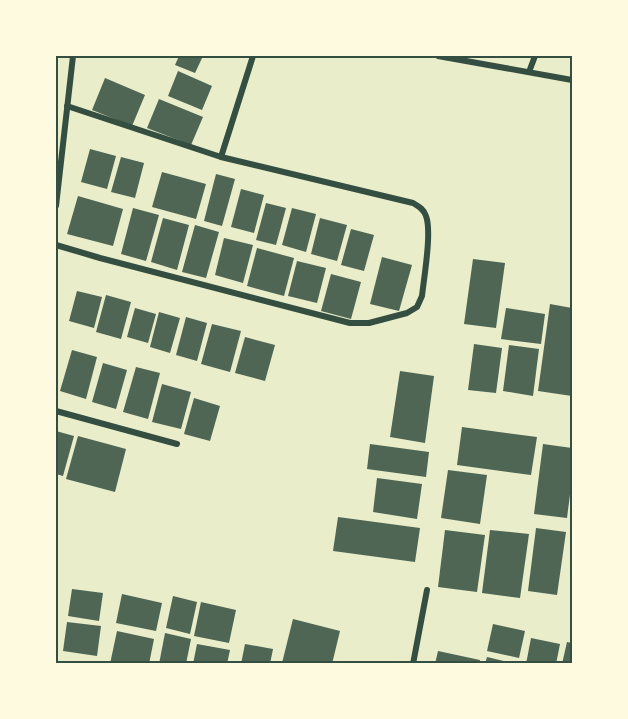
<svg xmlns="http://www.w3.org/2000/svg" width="628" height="719" font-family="'Exo 2',sans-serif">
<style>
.building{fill:#4f6655}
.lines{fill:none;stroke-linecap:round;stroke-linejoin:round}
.minor{stroke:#344e41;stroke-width:6}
.neatline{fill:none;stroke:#344e41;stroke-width:2}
</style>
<rect width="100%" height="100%" fill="#e9edc9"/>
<g class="building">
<polygon points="179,56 203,56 195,73 175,65"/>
<polygon points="178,71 212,86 202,110 168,96"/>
<polygon points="105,78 145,95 132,126 92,110"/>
<polygon points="159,99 203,117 191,145 147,128"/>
<polygon points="90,149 116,156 107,189 81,182"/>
<polygon points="121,157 144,163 135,198 111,192"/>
<polygon points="162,172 206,184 196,219 152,207"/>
<polygon points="216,174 235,179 222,226 204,221"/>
<polygon points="241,189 264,195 254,233 231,227"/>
<polygon points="78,196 123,209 113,246 67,234"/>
<polygon points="266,203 286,208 276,245 256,240"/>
<polygon points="133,208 159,215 146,261 121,254"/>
<polygon points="292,208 316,214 306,252 282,245"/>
<polygon points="163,218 189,225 177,270 151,262"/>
<polygon points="320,218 347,225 337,261 311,254"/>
<polygon points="195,225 219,232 206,278 182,272"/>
<polygon points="351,229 374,235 364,271 341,265"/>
<polygon points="224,238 253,245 243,283 215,275"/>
<polygon points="257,248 294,258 284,296 247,286"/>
<polygon points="382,257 412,265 399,311 370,304"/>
<polygon points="473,259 505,263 496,328 464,324"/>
<polygon points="297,261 326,268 317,303 288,296"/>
<polygon points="331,274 361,282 351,319 321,311"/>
<polygon points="77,291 102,297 94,328 69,321"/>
<polygon points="106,295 131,302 121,339 96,332"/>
<polygon points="550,304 572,308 572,396 538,391"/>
<polygon points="135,308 156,314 148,343 127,337"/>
<polygon points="506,308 545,314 541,344 501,339"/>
<polygon points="159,312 180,318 170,353 150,347"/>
<polygon points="186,317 207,323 197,361 176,355"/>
<polygon points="212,324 241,331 230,372 201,364"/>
<polygon points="245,337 275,345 265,381 235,373"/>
<polygon points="474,344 502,348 496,393 468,390"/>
<polygon points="509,345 539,349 533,396 503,391"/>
<polygon points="72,350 97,357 86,399 60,391"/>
<polygon points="103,363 127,370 116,409 92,402"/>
<polygon points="136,367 160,373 148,419 123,412"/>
<polygon points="400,371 434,376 425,443 390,437"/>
<polygon points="162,384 191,392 181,429 152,422"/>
<polygon points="194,398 220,406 210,441 184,434"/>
<polygon points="462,427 537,437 531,475 457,465"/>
<polygon points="56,431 74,436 63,476 56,474"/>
<polygon points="78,436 126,449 115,492 66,479"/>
<polygon points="370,444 429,452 426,477 367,469"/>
<polygon points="543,444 572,448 572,479 567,518 534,514"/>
<polygon points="448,470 487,475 480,524 441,518"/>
<polygon points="377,478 422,484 417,519 373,512"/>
<polygon points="338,517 420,528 415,562 333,551"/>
<polygon points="536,528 566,532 557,595 528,591"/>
<polygon points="445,530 485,535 477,592 438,587"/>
<polygon points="490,530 529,534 520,598 482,593"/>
<polygon points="72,589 103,593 99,621 68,616"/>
<polygon points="122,594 162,603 156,631 116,623"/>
<polygon points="173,596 197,602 190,634 166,628"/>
<polygon points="201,602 236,610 229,643 194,636"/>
<polygon points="293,619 340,631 332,664 282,663"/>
<polygon points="67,622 101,626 97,656 63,651"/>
<polygon points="493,624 525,631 519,658 487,651"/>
<polygon points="117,631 154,639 149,664 110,664"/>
<polygon points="165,633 191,639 186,664 159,664"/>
<polygon points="531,638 560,644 556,664 526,664"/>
<polygon points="567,642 572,643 572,664 562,664"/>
<polygon points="197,644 230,650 227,664 193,664"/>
<polygon points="245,644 273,649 270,664 241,664"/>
<polygon points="438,651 480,660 479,664 435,664"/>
<polygon points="487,657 512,663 512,664 485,664"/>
</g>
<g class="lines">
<g class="minor">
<polyline points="438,56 572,80"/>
<polyline points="529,72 535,56"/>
<polyline points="221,157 253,56"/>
<polyline points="56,206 73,56"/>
<path d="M56 245 100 258 350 323H369L407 313 417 307 422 296C424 277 432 232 426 216 424 209 418 206 413 203L221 157 67 106"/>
<polyline points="56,411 177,444"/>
<polyline points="413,664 427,590"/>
</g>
</g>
<rect width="628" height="719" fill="none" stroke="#fefae0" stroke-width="114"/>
<rect x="57" y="57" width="514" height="605" class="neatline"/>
</svg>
